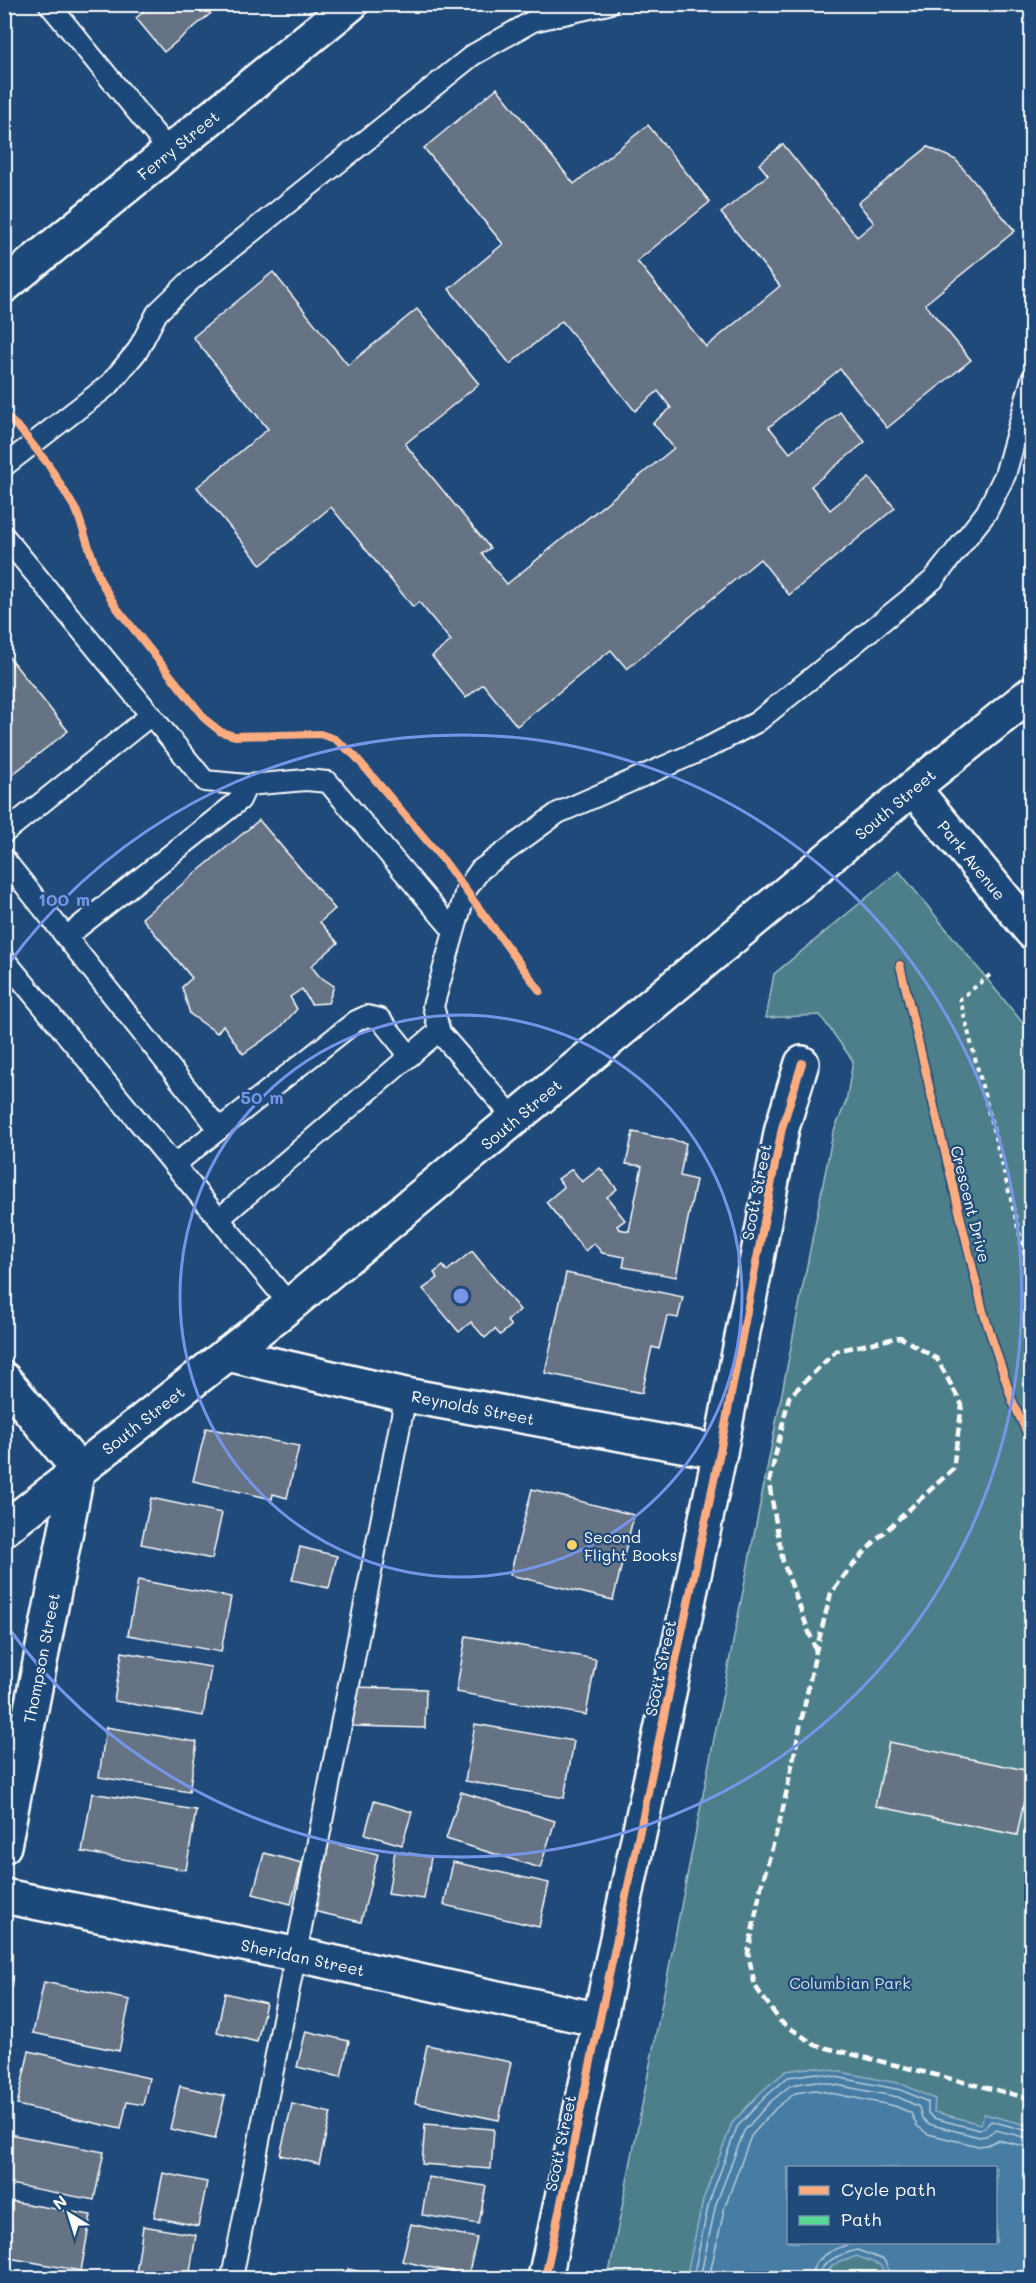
<svg xmlns="http://www.w3.org/2000/svg" width="1036" height="2283" font-family="Mali,sans-serif">
<style>
.green{fill:#4e7f8a;stroke:#a6bfc4;stroke-width:1.5;fill-rule:evenodd}
.water{fill:#477da4;stroke:#91b1c8;stroke-width:1.5;fill-rule:evenodd}
.lines{fill:none;stroke-linecap:round;stroke-linejoin:round}
.shore{stroke:#b5cbdb;stroke-width:1.5}
.building{fill:#657384;stroke:#fff;stroke-width:1.5}
.service-casing{stroke:#fff;stroke-width:24}
.minor-casing{stroke:#fff;stroke-width:38}
.primary-casing{stroke:#fff;stroke-width:38}
.path{stroke:#fff;stroke-width:4;stroke-dasharray:4.5 4.5;stroke-linecap:butt}
.service{stroke:#1f4a7a;stroke-width:20}
.minor{stroke:#1f4a7a;stroke-width:33}
.primary{stroke:#1f4a7a;stroke-width:33}
.rail{stroke:#fff;stroke-width:4.5;stroke-dasharray:9 4.5;stroke-linecap:butt}
.quiet{stroke:#5adb95;stroke-width:6;stroke-dasharray:12 6;stroke-linecap:butt}
.cycleway-casing{stroke:#1f4a7a;stroke-width:11}
.cycleway{stroke:#ffac80;stroke-width:8}
.ring{fill:none;stroke:#7795e8;stroke-width:3}
.poi-dot{fill:#ffd166;stroke:#1f4a7a;stroke-width:2}
.labels{text-anchor:middle;dominant-baseline:central;stroke-width:4.5;stroke-linejoin:round;paint-order:stroke}
.street-label{font-size:16px;fill:#fff;stroke:#1f4a7a}
.poi-label{font-size:16px;fill:#fff;stroke:#1f4a7a;text-anchor:start}
.park-label{font-size:16px;fill:#d3dfe2;stroke:#1f4a7a}
.centre{fill:#7795e8;stroke:#1f4a7a;stroke-width:3}
.ring-label{font-size:18px;text-anchor:middle;font-weight:bold;fill:#7795e8;stroke:#1f4a7a;stroke-width:4.5;stroke-linejoin:round;paint-order:stroke}
</style>
<rect width="100%" height="100%" fill="#1f4a7a"/>
<filter id="ink" filterUnits="userSpaceOnUse"><feTurbulence type="fractalNoise" baseFrequency=".0167" numOctaves="2"/><feDisplacementMap in="SourceGraphic" scale="12" xChannelSelector="R" yChannelSelector="G"/><feConvolveMatrix kernelMatrix="1 2 1 2 8 2 1 2 1" color-interpolation-filters="sRGB"/></filter>
<g filter="url(#ink)">
<path class="green" d="M899 871 1031 1033V2278H608L833 1133 846 1102 853 1061 820 1015 766 1018 774 974ZM788 2168H996V2242H788Z"/>
<path class="water" d="M815 2067 902 2084 935 2099 934 2112 981 2124 984 2114 1031 2126V2278H888L880 2265 857 2256 833 2265 823 2278H686L703 2200 732 2123 761 2092 786 2071ZM788 2168H996V2242H788Z"/>
<g class="lines">
<g class="shore">
<polyline points="693,2278 709,2202 737,2127 765,2097 788,2077 816,2073 901,2090 928,2102 928,2113 933,2118 979,2130 984,2128 991,2121 1032,2132"/>
<polyline points="700,2278 716,2204 744,2131 770,2102 791,2085 816,2081 898,2097 919,2107 922,2118 928,2124 979,2137 986,2136 995,2130 1032,2139"/>
<polyline points="709,2278 725,2206 751,2136 776,2108 795,2093 815,2090 895,2106 911,2113 917,2126 928,2134 978,2146 987,2145 998,2140 1032,2148"/>
<path d="M811 2278C812 2256 837 2248 855 2242"/>
<path d="M818 2278C821 2260 842 2254 857 2250L884 2260 892 2278"/>
</g>
</g>
<g class="building">
<polygon points="152,4 222,4 164,52 136,18"/>
<polygon points="497,88 574,184 648,125 710,202 637,261 706,347 780,286 721,213 768,175 759,164 783,144 857,237 874,223 858,203 928,147 956,160 1015,231 925,304 971,360 887,428 840,369 769,427 790,453 840,412 865,442 811,486 830,510 869,478 895,508 789,595 760,559 627,669 611,650 517,726 483,684 466,698 432,656 451,641 419,602 413,607 331,507 261,565 197,487 268,429 193,337 273,272 348,365 417,309 479,384 405,444 490,548 482,554 507,584 674,448 653,423 671,408 658,391 635,411 562,321 510,364 449,289 503,244 424,148"/>
<polygon points="4,651 68,731 4,781"/>
<polygon points="259,820 335,909 320,922 338,943 311,966 319,976 334,986 328,1003 311,1004 302,989 290,997 297,1009 279,1029 243,1054 223,1025 217,1033 190,1014 182,987 192,978 142,918"/>
<polygon points="633,1132 686,1143 680,1176 696,1180 676,1277 623,1267 625,1257 602,1253 594,1243 585,1251 546,1202 564,1187 558,1179 572,1169 582,1182 600,1168 617,1189 607,1197 625,1220 617,1226 619,1229 629,1231 642,1166 626,1164"/>
<polygon points="472,1251 520,1310 507,1321 511,1326 500,1335 495,1329 485,1338 471,1322 459,1332 423,1289 438,1278 434,1273 443,1266 447,1271"/>
<polygon points="566,1273 683,1297 678,1318 667,1316 659,1349 652,1347 642,1393 545,1373"/>
<polygon points="206,1428 299,1446 287,1498 273,1494 272,1499 193,1481"/>
<polygon points="532,1489 634,1515 613,1600 510,1575"/>
<polygon points="151,1498 222,1513 212,1559 141,1544"/>
<polygon points="300,1547 337,1556 329,1588 292,1580"/>
<polygon points="138,1580 231,1597 221,1652 128,1635"/>
<polygon points="466,1636 596,1659 586,1715 456,1692"/>
<polygon points="122,1652 211,1667 203,1716 114,1701"/>
<polygon points="354,1687 426,1689 425,1728 353,1726"/>
<polygon points="475,1724 574,1741 564,1798 465,1781"/>
<polygon points="106,1727 197,1742 189,1792 99,1777"/>
<polygon points="889,1742 1030,1771 1017,1835 875,1806"/>
<polygon points="461,1792 555,1821 540,1868 446,1839"/>
<polygon points="92,1793 196,1810 186,1870 82,1852"/>
<polygon points="374,1801 412,1812 402,1845 365,1834"/>
<polygon points="329,1842 378,1854 361,1922 313,1911"/>
<polygon points="395,1851 431,1857 424,1899 388,1894"/>
<polygon points="264,1853 302,1863 291,1904 253,1894"/>
<polygon points="453,1862 549,1883 539,1927 444,1905"/>
<polygon points="44,1982 130,2000 119,2051 33,2033"/>
<polygon points="225,1993 266,2003 257,2042 217,2032"/>
<polygon points="306,2031 349,2041 341,2077 297,2067"/>
<polygon points="427,2045 511,2062 499,2120 415,2103"/>
<polygon points="29,2051 149,2078 143,2105 127,2102 121,2129 17,2105"/>
<polygon points="180,2086 225,2096 215,2139 170,2129"/>
<polygon points="292,2104 331,2113 319,2164 280,2155"/>
<polygon points="425,2124 494,2129 491,2169 422,2164"/>
<polygon points="9,2134 104,2152 94,2200 4,2183 4,2156"/>
<polygon points="163,2173 207,2182 198,2226 154,2217"/>
<polygon points="428,2177 486,2186 479,2224 422,2215"/>
<polygon points="4,2200 91,2215 81,2271 4,2257"/>
<polygon points="411,2224 477,2238 468,2276 402,2261"/>
<polygon points="143,2226 196,2235 189,2278 162,2278 136,2274"/>
<polygon points="348,2269 387,2278 345,2278"/>
</g>
<g class="lines">
<g class="service-casing">
<g id="service">
<polyline points="49,4 170,152"/>
<polyline points="4,466 110,384 138,350 157,313 189,282 473,55 533,21 608,4"/>
<polyline points="4,536 205,781 247,785 306,780 328,782 453,930"/>
<polyline points="4,833 151,715"/>
<polyline points="4,859 219,1129"/>
<polyline points="66,937 240,800 247,785"/>
<polyline points="4,959 219,1219"/>
<polyline points="515,1119 440,1033 433,1006 466,890 480,870 558,813 709,747 757,722 933,580 986,513 1005,475 1032,379"/>
<polyline points="174,1165 356,1021 367,1016 380,1019 410,1056"/>
<polyline points="290,1305 219,1219 439,1031"/>
<polyline points="232,2278 406,1395"/>
</g>
</g>
<g class="minor-casing">
<g id="minor">
<polyline points="4,286 351,4"/>
<polyline points="913,788 1032,932"/>
<polyline points="227,1354 406,1395 720,1452"/>
<polyline points="4,1379 78,1469 4,1846"/>
<polyline points="4,1896 294,1954 600,2020"/>
<polyline points="545,2278 720,1452 782,1128 802,1063"/>
</g>
</g>
<g class="primary-casing">
<polyline id="primary" points="4,1529 290,1305 913,788 1032,693"/>
</g>
<polyline class="path" points="990,975 960,999 1032,1283"/>
<use href="#service" class="service"/>
<use href="#minor" class="minor"/>
<use href="#primary" class="primary"/>
<polyline class="rail" points="816,1651 783,1562 769,1483 789,1397 836,1351 900,1337 937,1359 962,1405 953,1469 878,1538 851,1567 831,1593 816,1651 782,1813 761,1887 748,1953 755,1986 780,2021 815,2045 1032,2099"/>
<polyline class="quiet" points="1029,2068 1032,2068"/>
<g class="cycleway-casing">
<g id="cycleway">
<polyline points="4,415 20,429 48,464 77,512 100,580 116,607 206,720 221,732 235,736 320,734 335,739 355,756 444,861 540,991"/>
<polyline points="900,965 983,1311 1012,1400 1032,1444"/>
<polyline points="545,2278 720,1452 782,1128 802,1063"/>
</g>
</g>
<use href="#cycleway" class="cycleway"/>
</g>
</g>
<g class="ring">
<circle cx="461" cy="1296" r="281"/>
<path d="M7 966A561 561 0 1 1 7 1626"/>
</g>
<circle class="poi-dot" cx="572" cy="1545" r="6"/>
<g class="labels">
<g class="street-label">
<text transform="translate(178 145) rotate(-39)">Ferry Street</text>
<text transform="translate(895 804) rotate(-40)">South Street</text>
<text transform="translate(972 860) rotate(51)">Park Avenue</text>
<text transform="translate(521 1114) rotate(-40)">South Street</text>
<text transform="translate(756 1192) rotate(-79)">Scott Street</text>
<text transform="translate(971 1204) rotate(76)">Crescent Drive</text>
<text transform="translate(473 1407) rotate(11)">Reynolds Street</text>
<text transform="translate(143 1420) rotate(-38)">South Street</text>
<text transform="translate(41 1658) rotate(-79)">Thompson Street</text>
<text transform="translate(660 1668) rotate(-78)">Scott Street</text>
<text transform="translate(303 1957) rotate(12)">Sheridan Street</text>
<text transform="translate(560 2143) rotate(-78)">Scott Street</text>
</g>
<g class="poi-label">
<text x="584" y="1536">Second<tspan x="584" dy="18">Flight Books</tspan></text>
</g>
<g class="park-label">
<text x="850" y="1982">Columbian Park</text>
</g>
</g>
<circle cx="461" cy="1296" r="9" class="centre"/>
<g class="ring-label">
<text x="64" y="906">100 m</text>
<text x="262" y="1104">50 m</text>
</g>
<rect width="1036" height="2283" fill="none" stroke="#1f4a7a" stroke-width="24"/>
<rect x="12" y="12" width="1012" height="2259" fill="none" stroke="#fff" stroke-width="2" filter="url(#ink)"/>
<rect x="787" y="2166" width="210" height="78" fill="#1f4a7a" stroke="#7992af" stroke-width="1.5"/>
<rect x="799" y="2186" width="30" height="9" fill="#ffac80" stroke="#7992af" stroke-width="1.5"/>
<text x="841" y="2196" font-size="18" fill="#ffffff">Cycle path</text>
<rect x="799" y="2216" width="30" height="9" fill="#5adb95" stroke="#7992af" stroke-width="1.5"/>
<text x="841" y="2226" font-size="18" fill="#ffffff">Path</text>
<g transform="translate(69 2214) rotate(322)" stroke="#1f4a7a" stroke-width="4.5" paint-order="stroke">
<path d="M0-4.5L10 22L0 15L-10 22Z" fill="#ffffff"/>
<text y="-9" font-size="16" font-weight="bold" text-anchor="middle" fill="#ffffff">N</text>
</g>
</svg>
